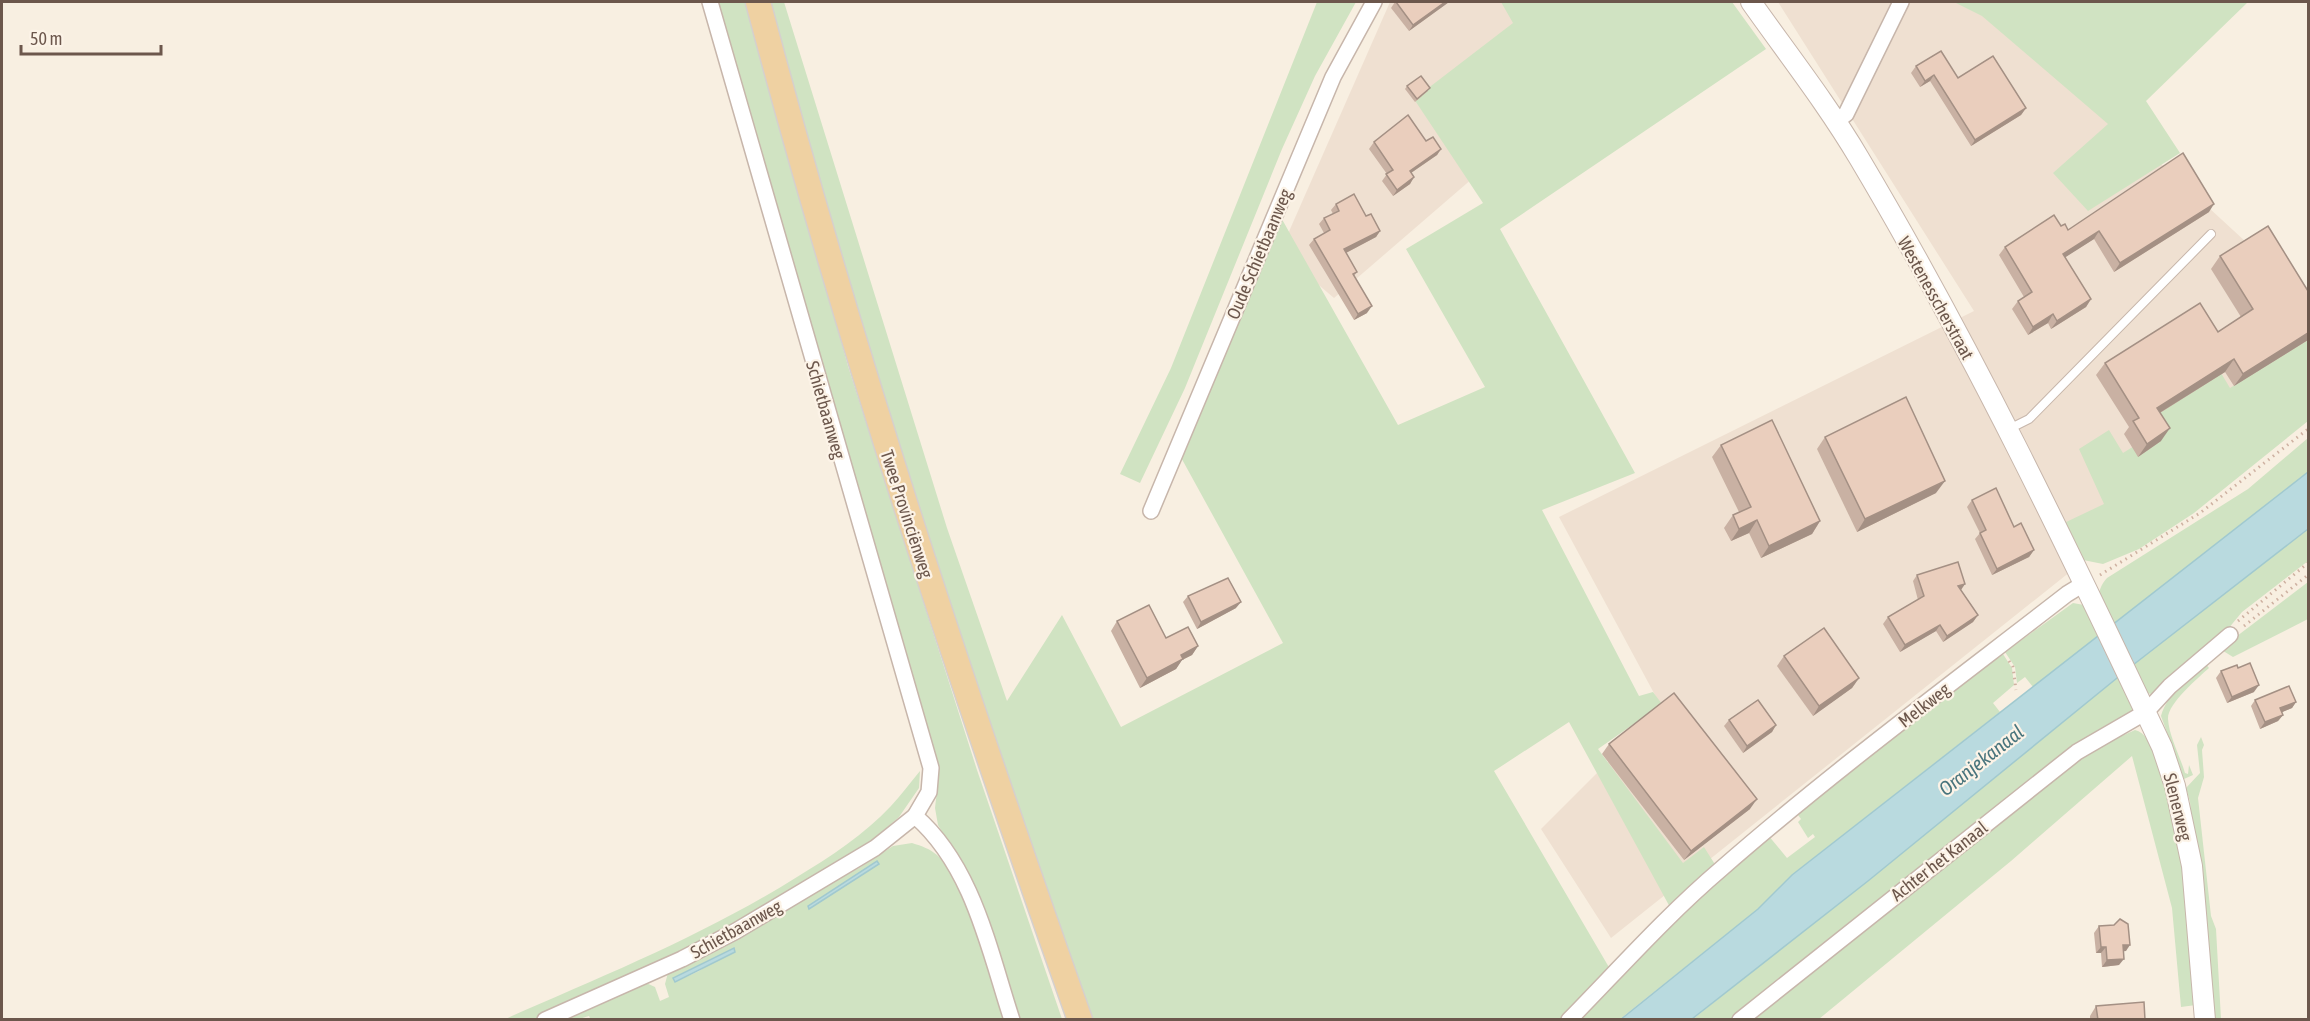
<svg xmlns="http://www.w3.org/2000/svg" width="2310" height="1021" font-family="'Asap Condensed',sans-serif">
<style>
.residential{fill:#efe0d1}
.green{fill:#d0e3c2;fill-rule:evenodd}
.water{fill:#b9dadf;stroke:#a1c9cf;stroke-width:1.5}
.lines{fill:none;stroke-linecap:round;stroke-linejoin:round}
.service-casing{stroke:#c7b6ab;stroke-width:10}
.minor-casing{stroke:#c7b6ab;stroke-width:18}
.tertiary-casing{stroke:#c7b6ab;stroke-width:22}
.primary-casing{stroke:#d6d0cd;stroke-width:27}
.path{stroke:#ceb1a1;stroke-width:3;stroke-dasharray:1.5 4.5;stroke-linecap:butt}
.service{stroke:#fff;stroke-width:8}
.minor{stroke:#fff;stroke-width:15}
.tertiary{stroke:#fff;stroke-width:20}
.primary{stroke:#efd1a2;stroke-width:24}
.wall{fill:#c9b1a3}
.shaded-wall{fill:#a49084}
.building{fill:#eacebd;stroke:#a49084;stroke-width:1.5}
.labels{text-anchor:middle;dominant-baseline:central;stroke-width:4.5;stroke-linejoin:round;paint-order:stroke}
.street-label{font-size:18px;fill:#6c574c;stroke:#fcf3e7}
.water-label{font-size:20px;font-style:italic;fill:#49757d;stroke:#fcf3e7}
</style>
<rect width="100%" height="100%" fill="#f8efe1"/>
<g class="residential">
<polygon points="1390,2 1677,2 1334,298 1280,252"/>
<polygon points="1778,2 1985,2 2308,299 2308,382 1611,938 1541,829 1662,708 1559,517 1974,311"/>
</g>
<g class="green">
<polygon points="717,2 748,2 848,366 977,770 1062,1019 1017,1019 964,869 938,825 935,808 938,782 936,765"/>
<polygon points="768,2 784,2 947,528 1007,701 1062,615 1121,727 1283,643 1178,452 1279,214 1398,425 1485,387 1406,249 1483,203 1414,99 1513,23 1501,2 1732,2 1766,49 1500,229 1635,473 1542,510 1639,696 1653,692 1662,704 1598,749 1683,863 1704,847 1716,866 1671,909 1569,722 1494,771 1610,969 1562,1019 1091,1019 1030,847 880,395"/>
<polygon points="1317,2 1356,2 1315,76 1282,149 1185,388 1140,483 1120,474 1171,368"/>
<polygon points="1954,2 2248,2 2146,101 2180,153 2088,211 2053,173 2108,124 1982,16"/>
<polygon points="2308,340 2308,421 2194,513 2139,549 2103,564 2083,560 2064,523 2104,504 2079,449 2109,430 2123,453 2142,441 2130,422 2218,368 2230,388"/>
<path d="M2308 438V472L2114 625C2103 608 2091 596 2107 578L2248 489Z"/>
<polygon points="2308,529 2308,561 2242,612 2228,629 2160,690 2152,694 2145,693 2133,665"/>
<polygon points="2308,582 2308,619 2233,657 2220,649"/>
<polygon points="2073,603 2084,605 2100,636 2033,687 2025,677 2017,683 2015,667 2005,652"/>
<polygon points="2003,654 2012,668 2014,685 1993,703 2000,712 1792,875 1758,909 1620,1019 1576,1020 1657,936 1768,835 1787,858 1815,837 1813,834 1808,838 1798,822 1801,819 1795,811"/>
<path d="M2205 663 2209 668C2198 678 2167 704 2168 719 2169 736 2180 756 2185 773L2188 774 2189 765 2193 775 2184 779 2161 716C2167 694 2189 678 2205 663Z"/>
<polygon points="2119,676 2133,709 2131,713 1734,1019 1692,1020"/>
<path d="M2135 730C2179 740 2192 962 2196 1005L2181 1007 2172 908 2132 756 2011 861 1819 1019 1749 1020 2042 786 2095 748Z"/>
<polygon points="2201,737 2204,745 2202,750 2204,777 2198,798 2211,916 2216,929 2221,1019 2211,1019 2190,802 2186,788 2200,773 2197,745"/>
<path d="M920 771 919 788 899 817 863 848 795 893 621 982 535 1019 503 1020C603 976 705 935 797 877 830 857 865 834 891 806 901 795 911 782 920 771Z"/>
<path d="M912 843C922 846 930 849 937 855 971 885 992 976 1006 1019L591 1020 589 1016 579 1019 555 1020 642 981 655 987 660 1001 669 997 665 984 669 969 859 868 893 846ZM734 948 699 971 675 982 673 978Z"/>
</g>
<g class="water">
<polygon points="2308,472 2308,529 2133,665 1868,881 1692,1019 1620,1020 1758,909 1792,875"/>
<polygon points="877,861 879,864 809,909 808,906"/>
<polygon points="734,948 735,952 675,982 673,978"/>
</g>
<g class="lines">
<g class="service-casing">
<polyline id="service" points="2009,429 2029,419 2211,234"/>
</g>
<g class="minor-casing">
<g id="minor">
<polyline points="1836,122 1846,114 1901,2"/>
<polyline points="1151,511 1333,77 1374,2"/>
<path d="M915 816C973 866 989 950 1012 1020"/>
<polyline points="545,1020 682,959 736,931 875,848 915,816 929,792 931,768 710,2"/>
<path d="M1569 1020C1619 969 1667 915 1721 869 1832 772 1951 684 2067 594L2085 583"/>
<polyline points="1740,1020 2077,752 2146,712 2170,686 2230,635"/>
</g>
</g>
<g class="tertiary-casing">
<path id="tertiary" d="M1751 2C1787 53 1827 104 1859 158 1972 348 2068 548 2162 747L2175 786 2192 866 2205 1020"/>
</g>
<g class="primary-casing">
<path id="primary" d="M758 2C849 346 961 684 1080 1020"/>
</g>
<g class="path">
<polyline points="2100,575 2200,513 2308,429"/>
<polyline points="2238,621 2308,563"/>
<polyline points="2244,626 2308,575"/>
<polyline points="2009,661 2013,667 2016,690"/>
</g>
<use href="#service" class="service"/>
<use href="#minor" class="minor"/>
<use href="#tertiary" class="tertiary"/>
<use href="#primary" class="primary"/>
</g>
<g class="wall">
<polygon points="1395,2 1449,2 1409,31 1391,8"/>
<polygon points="1916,66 1958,78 2026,108 2021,115 1971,146 1930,81 1920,87 1911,73"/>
<polygon points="1407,86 1428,91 1415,102 1405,89"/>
<polygon points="1426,141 1441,149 1437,155 1411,173 1414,177 1410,184 1393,196 1382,181 1387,174 1369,149 1374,142"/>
<polygon points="1336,204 1366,216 1380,231 1376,237 1346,253 1357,272 1354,276 1367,313 1354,320 1309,245 1314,239 1324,233 1319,224 1324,218 1333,214 1331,210"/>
<polygon points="2209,212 2114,272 2094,239 2065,257 2091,299 2086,307 2051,329 2048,323 2028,335 2012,309 2018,301 2024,297 1999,255 2005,247 2061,226 2068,230"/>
<polygon points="2220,256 2308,291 2308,340 2234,386 2225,372 2160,413 2161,441 2138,457 2124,434 2129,427 2096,375 2105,363 2218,332 2241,317 2211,269"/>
<polygon points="1825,437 1936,493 1857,532 1817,449"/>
<polygon points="1721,445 1820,521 1812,534 1761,558 1749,533 1731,541 1724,528 1733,515 1739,512 1712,457"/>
<polygon points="1972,500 2014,527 2034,550 2029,557 1992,575 1975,539 1980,533 1967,507"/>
<polygon points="1917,575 1961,590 1978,615 1973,622 1943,642 1936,631 1900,652 1883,624 1888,617 1918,600 1913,581"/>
<polygon points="1188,596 1236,608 1197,629 1183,602"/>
<polygon points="1117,621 1166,638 1198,646 1192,655 1182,660 1176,669 1140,688 1111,631"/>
<polygon points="1784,656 1859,678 1852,688 1813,716 1777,666"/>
<polygon points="2238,668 2254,692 2227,703 2216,678 2221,671"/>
<polygon points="2255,700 2296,702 2292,708 2282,712 2283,715 2278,721 2260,729 2251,706"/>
<polygon points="1729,720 1776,725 1772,732 1743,753 1724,726"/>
<polygon points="1609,744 1750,809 1684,860 1602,754"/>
<polygon points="2099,926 2126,951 2123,951 2119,965 2102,967 2101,953 2096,953 2094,933"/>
<polygon points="2096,1006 2145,1020 2090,1020 2090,1016"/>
</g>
<g class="shaded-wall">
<polygon points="1445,2 1449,2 1409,31 1413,25"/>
<polygon points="1934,75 1930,81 1920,87 1925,81"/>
<polygon points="2026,108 2021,115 1971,146 1975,140"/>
<polygon points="1441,149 1437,155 1405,177 1410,171"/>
<polygon points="1414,177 1410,184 1393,196 1397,190"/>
<polygon points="2214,204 2209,212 2114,272 2120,263"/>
<polygon points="1380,231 1376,237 1340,256 1344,249"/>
<polygon points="2099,231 2094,239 2058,262 2063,254"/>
<polygon points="2091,299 2086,307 2051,329 2057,321"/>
<polygon points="1372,306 1367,313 1354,320 1358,314"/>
<polygon points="2053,314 2048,323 2028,335 2033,327"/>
<polygon points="2308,333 2308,340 2234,386 2243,374"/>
<polygon points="2234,359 2225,372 2148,420 2157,408"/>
<polygon points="2170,428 2161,441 2138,457 2147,444"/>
<polygon points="1945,481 1936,493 1857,532 1865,519"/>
<polygon points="1757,520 1749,533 1731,541 1739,529"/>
<polygon points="1820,521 1812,534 1761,558 1769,546"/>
<polygon points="2034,550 2029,557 1992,575 1997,569"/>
<polygon points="1965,584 1961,590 1958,586"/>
<polygon points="1241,602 1236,608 1197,629 1201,622"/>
<polygon points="1978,615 1973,622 1943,642 1947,636"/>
<polygon points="1940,625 1936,631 1900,652 1905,645"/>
<polygon points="1198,646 1192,655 1182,660 1176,669 1140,688 1147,678 1181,655"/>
<polygon points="1859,678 1852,688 1813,716 1819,706"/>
<polygon points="2259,685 2254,692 2227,703 2232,697"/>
<polygon points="2296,702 2292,708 2275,715 2280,708"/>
<polygon points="2283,715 2278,721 2260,729 2265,722"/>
<polygon points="1776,725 1772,732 1743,753 1747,746"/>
<polygon points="1757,799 1750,809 1684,860 1691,851"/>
<polygon points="2123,945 2130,945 2126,951 2118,952"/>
<polygon points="2101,947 2106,947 2101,953 2096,953"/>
<polygon points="2124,959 2119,965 2102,967 2107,960"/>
</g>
<g class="building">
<polygon points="1396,2 1445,2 1413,25"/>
<polygon points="1941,51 1958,78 1993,56 2026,108 1975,140 1934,75 1925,81 1916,66"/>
<polygon points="1421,76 1430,88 1417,99 1407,86"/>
<polygon points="1408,115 1426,141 1433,137 1441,149 1410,171 1414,177 1397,190 1386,174 1393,170 1374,142"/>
<polygon points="2183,153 2214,204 2120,263 2099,231 2063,254 2091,299 2057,321 2053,314 2033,327 2018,301 2032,292 2005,247 2054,215 2061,226 2065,224 2068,230"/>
<polygon points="1354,194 1366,216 1371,214 1380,231 1344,249 1357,272 1353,274 1372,306 1358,314 1314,239 1330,230 1324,218 1339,211 1336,204"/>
<polygon points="2268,226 2308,291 2308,333 2243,374 2234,359 2157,408 2170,428 2147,444 2133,421 2139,418 2105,363 2200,303 2218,332 2253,309 2220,256"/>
<polygon points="1906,397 1945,481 1865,519 1825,437"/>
<polygon points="1772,420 1820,521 1769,546 1757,520 1739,529 1733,515 1751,507 1721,445"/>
<polygon points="1996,488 2014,527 2021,523 2034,550 1997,569 1980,533 1986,530 1972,500"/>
<polygon points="1958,562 1965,584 1958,586 1978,615 1947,636 1940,625 1905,645 1888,617 1924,596 1917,575"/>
<polygon points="1228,578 1241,602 1201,622 1188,596"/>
<polygon points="1149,605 1166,638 1188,627 1198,646 1181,655 1183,659 1147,678 1117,621"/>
<polygon points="1824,628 1859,678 1819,706 1784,656"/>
<polygon points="2250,663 2259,685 2232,697 2221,671 2237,665 2238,668"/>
<polygon points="2289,686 2296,702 2280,708 2283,715 2265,722 2255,700"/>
<polygon points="1674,693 1757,799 1691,851 1609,744"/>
<polygon points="1758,700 1776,725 1747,746 1729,720"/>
<polygon points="2120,919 2128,924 2130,945 2123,945 2124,959 2107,960 2106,947 2101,947 2099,926 2114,925"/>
<polygon points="2144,1002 2145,1020 2098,1020 2096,1006"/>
</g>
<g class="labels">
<g class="street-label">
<text transform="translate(1259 254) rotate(-67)">Oude Schietbaanweg</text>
<text transform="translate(1936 298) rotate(61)">Westenesscherstraat</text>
<text transform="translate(826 410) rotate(74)">Schietbaanweg</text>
<text transform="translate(907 514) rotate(72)">Twee Provinciënweg</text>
<text transform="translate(1924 705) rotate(-38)">Melkweg</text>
<text transform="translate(2178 807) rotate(76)">Slenerweg</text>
<text transform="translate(1939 861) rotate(-38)">Achter het Kanaal</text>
<text transform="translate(736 929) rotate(-29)">Schietbaanweg</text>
</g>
<g class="water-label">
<text transform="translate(1981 760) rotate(-38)">Oranjekanaal</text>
</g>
</g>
<rect width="2310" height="1021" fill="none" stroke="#6c574c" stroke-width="6"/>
<path d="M21 45v9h140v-9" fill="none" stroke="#6c574c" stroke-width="3"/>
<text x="30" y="45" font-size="18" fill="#6c574c" stroke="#fcf3e7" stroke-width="4.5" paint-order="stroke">50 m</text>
</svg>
